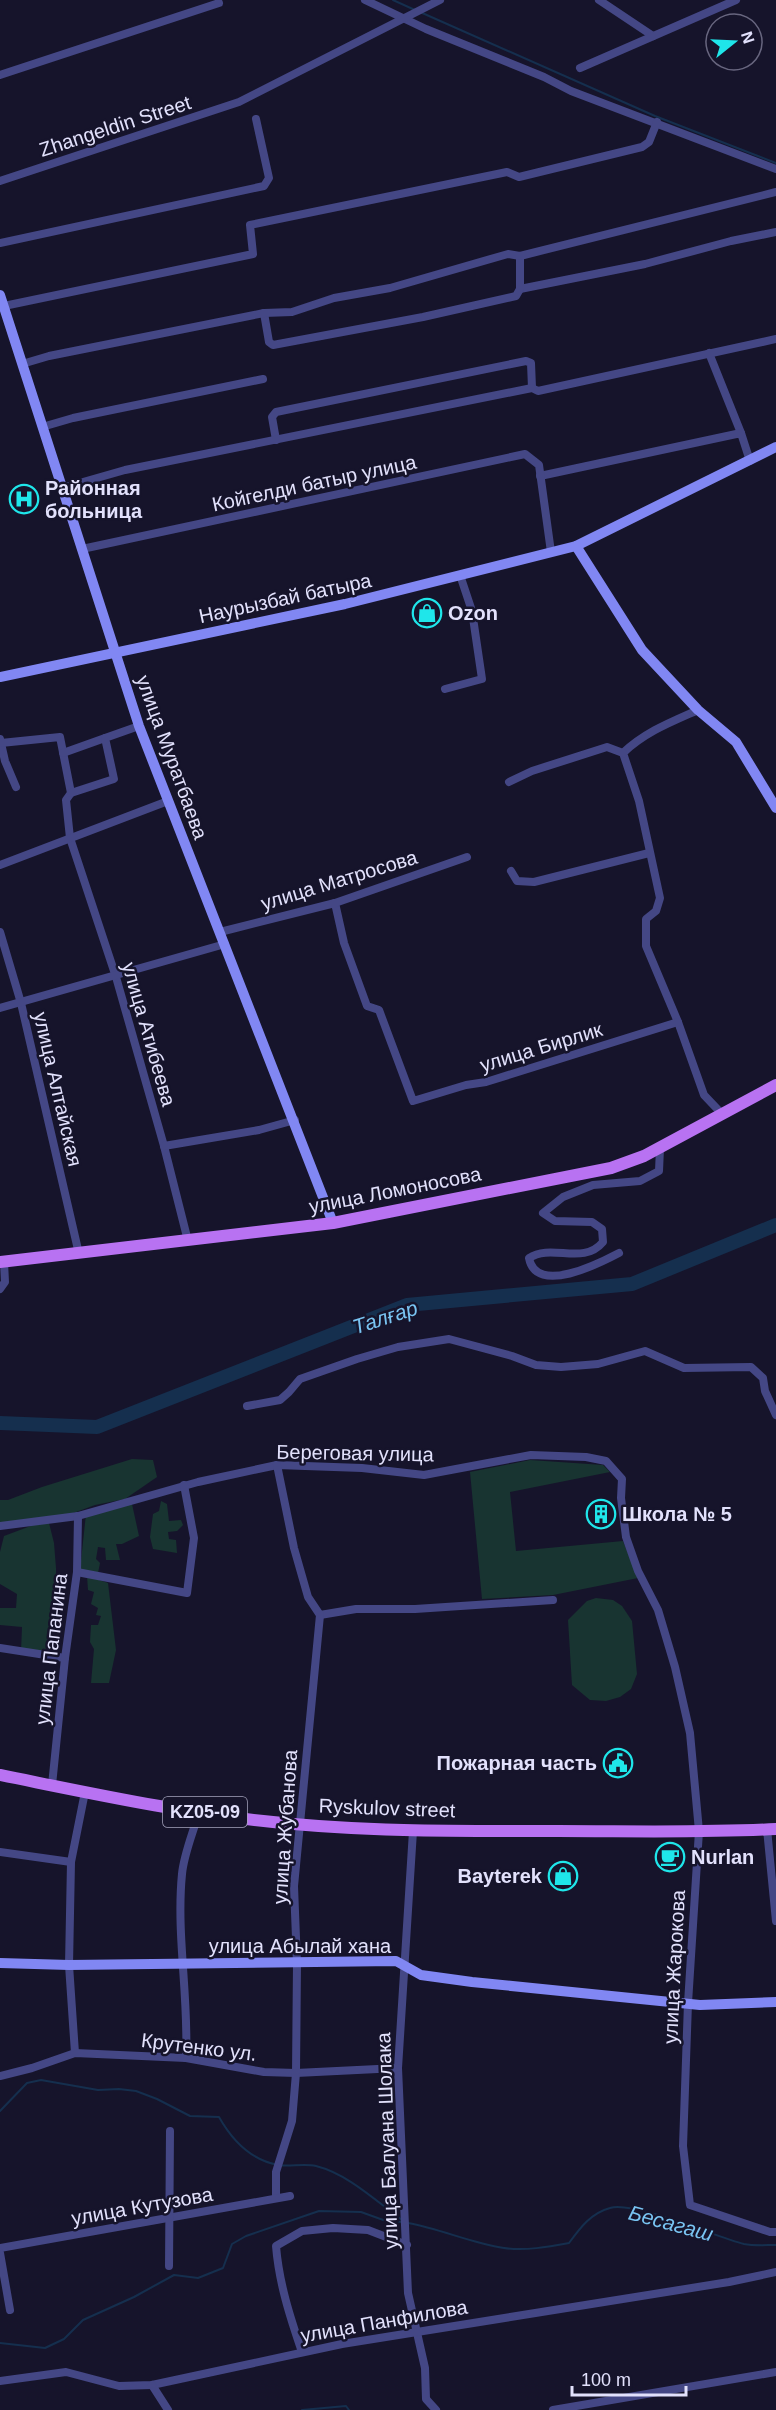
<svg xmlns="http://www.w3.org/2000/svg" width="776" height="2410" font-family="Arial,sans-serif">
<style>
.green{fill:#183431}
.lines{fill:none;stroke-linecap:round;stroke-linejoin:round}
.stream{stroke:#152f4e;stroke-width:2}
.river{stroke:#152f4e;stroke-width:14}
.street{stroke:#444785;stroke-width:8}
.secondary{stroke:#8187f3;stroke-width:10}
.primary{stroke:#b872f2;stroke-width:12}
.labels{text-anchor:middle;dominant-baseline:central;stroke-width:5;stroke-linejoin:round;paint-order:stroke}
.shield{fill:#16142b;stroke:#a5a4bd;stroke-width:1.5}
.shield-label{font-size:18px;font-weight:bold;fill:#e2e1fc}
.street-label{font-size:20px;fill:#e2e1fc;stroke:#16142b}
.poi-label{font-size:20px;font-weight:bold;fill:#e2e1fc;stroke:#16142b;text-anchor:start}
.water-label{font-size:21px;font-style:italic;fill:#79c4f2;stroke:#16142b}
</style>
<rect width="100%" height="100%" fill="#16142b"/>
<g class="green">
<polygon points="132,1459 153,1460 157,1477 125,1499 95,1505 60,1518 0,1526 0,1500 8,1500 42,1487"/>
<polygon points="530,1460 603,1465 610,1472 510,1492 516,1551 623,1541 638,1578 553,1595 482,1599 470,1472"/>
<polygon points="161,1501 167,1504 169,1521 181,1520 183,1525 177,1531 168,1532 169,1539 176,1540 177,1553 153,1549 150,1537 153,1514 159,1511"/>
<polygon points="132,1504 139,1536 122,1544 116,1544 120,1560 106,1560 105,1548 98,1547 96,1559 100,1563 98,1573 80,1570 86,1514"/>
<polygon points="49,1523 54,1543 56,1568 56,1580 50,1611 49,1640 60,1641 59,1652 21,1651 22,1627 0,1625 0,1608 16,1608 17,1594 0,1584 0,1552 4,1536 36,1524"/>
<polygon points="87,1576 108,1583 116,1650 109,1683 91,1683 94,1649 90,1642 91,1625 98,1625 101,1616 96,1615 98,1608 91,1604 94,1592 88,1590"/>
<polygon points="596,1598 613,1600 622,1606 632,1621 637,1674 631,1689 620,1697 606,1701 590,1700 572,1685 568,1620 587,1601"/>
</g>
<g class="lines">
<g class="stream">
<polyline points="393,0 415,10"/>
<polyline points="420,12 655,116 776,163"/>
<path d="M0 2111 27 2083 41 2080 98 2090 119 2089 136 2091 157 2099 190 2116 219 2117C232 2140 251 2160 278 2165 290 2167 304 2163 316 2166 348 2174 376 2201 402 2220"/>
<path d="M408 2223C441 2229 471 2243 504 2248 525 2251 548 2247 569 2243 580 2228 591 2213 610 2208 634 2201 716 2237 744 2244 754 2246 766 2245 776 2245"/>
<polyline points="0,2343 45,2348 64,2339 83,2320 134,2297 174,2275 198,2278 223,2268 232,2244 246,2236 319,2211 361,2212 386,2221 403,2222"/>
<polyline points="302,2410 346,2406 349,2410"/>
</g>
<polyline class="river" points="0,1423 97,1427 407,1305 632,1284 776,1225"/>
<g class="street">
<polyline points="365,0 426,29 544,77 571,91 776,169"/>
<polyline points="599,0 653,36"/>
<polyline points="580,68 736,0"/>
<polyline points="0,75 219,3"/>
<polyline points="0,181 239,102 440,0"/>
<polyline points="0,243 264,186 269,178 256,119"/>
<polyline points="520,289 645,264 731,241 776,232"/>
<polyline points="4,306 253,254 250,225 507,172 519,177 642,147 649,142 657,122"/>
<polyline points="264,313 269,342 273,345 423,317 516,296 520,289 520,256"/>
<polyline points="709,353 741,433"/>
<polyline points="22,364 49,356 264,313 292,312 334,298 390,288 508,254 520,256 776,192"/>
<polyline points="42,427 73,418 263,379"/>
<polyline points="276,440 272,417 276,412 526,361 531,363 532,388"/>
<polyline points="540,476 741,433 750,461"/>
<polyline points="62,488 125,470 532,388 538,391 776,339"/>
<polyline points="82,549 525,454 539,465 551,552"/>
<polyline points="445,689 482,679 472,611 460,575"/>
<path d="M698 710C671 722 645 732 623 753L639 801 660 898 656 911 646 919V946L678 1022 704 1095 723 1115"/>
<polyline points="0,739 5,761 16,787"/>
<polyline points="1,743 60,737 71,793 66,800 70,838 116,977 164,1146 188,1241"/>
<polyline points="63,753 105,738"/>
<polyline points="509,782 532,771 607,747 623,753"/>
<polyline points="71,793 114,779 105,738 139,726"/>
<polyline points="0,865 168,801"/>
<polyline points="511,871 517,881 534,882 649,853"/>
<polyline points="335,903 344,943 367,1006 379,1010 413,1101 466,1085 486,1082 678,1022"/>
<polyline points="0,932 21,1003 79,1254"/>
<polyline points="220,932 335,903 467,857"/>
<polyline points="0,1008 225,944"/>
<polyline points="164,1146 259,1130 295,1120"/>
<path d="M619 1253C600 1263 536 1296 529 1258 552 1243 583 1266 603 1242L602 1229 592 1222 555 1221 543 1213 563 1197 593 1185 640 1181 659 1171 660 1148"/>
<polyline points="0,1289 5,1282 4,1262"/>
<polyline points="247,1406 280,1400 289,1392 300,1379 357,1359 398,1347 449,1339 512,1356 536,1365 561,1367 598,1364 645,1351 684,1368 751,1367 763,1378 765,1391 776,1415"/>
<polyline points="0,1526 78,1516 198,1482 277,1465 362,1468 424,1475 531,1455 586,1457 606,1461 622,1479 621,1498 626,1537 638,1571 658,1610 675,1667 690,1733 699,1831 688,2003 683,2146 690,2205 770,2232 776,2232"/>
<polyline points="77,1572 187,1593 194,1538 184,1485"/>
<polyline points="320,1615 356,1609 415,1609 553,1600"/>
<polyline points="0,1648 65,1658"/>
<polyline points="52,1785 65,1658 77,1572 78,1516"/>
<polyline points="767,1829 776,1921"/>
<polyline points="413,1831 398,2068 408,2293 425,2368 426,2399 436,2410"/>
<polyline points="0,1852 71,1862"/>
<polyline points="75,2053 69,1965 71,1862 85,1792"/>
<path d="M186 2058C189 1997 176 1935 182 1874 184 1853 194 1831 199 1811"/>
<polyline points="0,2076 32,2068 75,2053 186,2058 264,2072 296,2073 398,2068"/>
<polyline points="276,2198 276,2172 292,2121 296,2073 297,1964 294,1886 320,1615 308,1597 294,1548 277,1465"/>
<polyline points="0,2248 290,2196"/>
<polyline points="0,2253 10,2310"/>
<polyline points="169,2266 170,2131"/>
<path d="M302 2352C290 2317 279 2283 276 2246L302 2231 333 2228 368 2230 407 2245"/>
<polyline points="0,2381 66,2372 119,2386 152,2385 342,2344 729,2282 776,2272"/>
<polyline points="152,2385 168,2410"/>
<polyline points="553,2410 776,2372"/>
</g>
<g class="secondary">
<polyline points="0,295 139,726 333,1223"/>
<polyline points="576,546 642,650 698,710 736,742 776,808"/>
<polyline points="0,677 345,604 576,546 776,447"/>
<polyline points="0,1963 69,1965 396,1961 421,1975 472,1982 700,2005 776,2002"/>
</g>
<g class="primary">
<polyline points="0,1262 333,1223 611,1168 644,1156 776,1085"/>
<path d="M0 1775C90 1793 181 1813 273 1822 368 1832 463 1831 558 1831 631 1831 704 1833 776 1829"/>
</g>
</g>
<defs>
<g id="hospital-ring" transform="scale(1.5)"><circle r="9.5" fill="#16142b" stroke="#1fe6ea" stroke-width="1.5"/><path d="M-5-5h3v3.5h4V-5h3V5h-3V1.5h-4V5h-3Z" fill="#1fe6ea"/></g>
<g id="shop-ring" transform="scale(1.5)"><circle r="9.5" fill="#16142b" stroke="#1fe6ea" stroke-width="1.5"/><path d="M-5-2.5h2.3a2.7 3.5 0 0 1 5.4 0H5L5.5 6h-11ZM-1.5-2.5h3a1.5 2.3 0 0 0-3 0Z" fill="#1fe6ea"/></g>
<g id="building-ring" transform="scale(1.5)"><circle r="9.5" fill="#16142b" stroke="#1fe6ea" stroke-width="1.5"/><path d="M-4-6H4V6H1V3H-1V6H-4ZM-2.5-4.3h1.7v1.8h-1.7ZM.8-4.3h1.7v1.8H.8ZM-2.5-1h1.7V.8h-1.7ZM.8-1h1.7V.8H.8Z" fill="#1fe6ea"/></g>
<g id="civic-ring" transform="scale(1.5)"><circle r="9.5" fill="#16142b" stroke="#1fe6ea" stroke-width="1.5"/><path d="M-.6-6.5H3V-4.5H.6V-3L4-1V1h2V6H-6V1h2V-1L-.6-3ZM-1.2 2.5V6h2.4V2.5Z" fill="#1fe6ea"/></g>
<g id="cafe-ring" transform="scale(1.5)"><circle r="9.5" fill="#16142b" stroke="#1fe6ea" stroke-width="1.5"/><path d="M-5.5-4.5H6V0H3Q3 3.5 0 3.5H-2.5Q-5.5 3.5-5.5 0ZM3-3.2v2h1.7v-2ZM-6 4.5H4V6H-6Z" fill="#1fe6ea"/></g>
</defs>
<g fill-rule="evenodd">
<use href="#hospital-ring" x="24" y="499"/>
<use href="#shop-ring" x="427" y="613"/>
<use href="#building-ring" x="601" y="1514"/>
<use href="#civic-ring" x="618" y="1763"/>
<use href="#cafe-ring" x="670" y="1857"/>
<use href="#shop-ring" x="563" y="1876"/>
</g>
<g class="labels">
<rect class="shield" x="163" y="1797" width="84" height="30" rx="4.5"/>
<g class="shield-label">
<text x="205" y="1812">KZ05-09</text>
</g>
<g class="street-label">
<text transform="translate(115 126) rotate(-18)">Zhangeldin Street</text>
<text transform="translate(314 483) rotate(-12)">Койгелди батыр улица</text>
<text transform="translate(285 598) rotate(-12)">Наурызбай батыра</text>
<text transform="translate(172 757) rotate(70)">улица Муратбаева</text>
<text transform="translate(339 880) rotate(-17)">улица Матросова</text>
<text transform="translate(149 1034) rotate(74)">улица Атибеева</text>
<text transform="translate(541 1047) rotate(-17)">улица Бирлик</text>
<text transform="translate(58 1089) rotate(77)">улица Алтайская</text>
<text transform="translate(395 1190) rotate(-11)">улица Ломоносова</text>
<text transform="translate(355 1453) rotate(1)">Береговая улица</text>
<text transform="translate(51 1649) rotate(-83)">улица Папанина</text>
<text transform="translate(387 1808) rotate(2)">Ryskulov street</text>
<text transform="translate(285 1827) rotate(-86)">улица Жубанова</text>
<text x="300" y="1946">улица Абылай хана</text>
<text transform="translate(674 1967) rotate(-87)">улица Жарокова</text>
<text transform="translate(199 2047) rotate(7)">Крутенко ул.</text>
<text transform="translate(387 2141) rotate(-92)">улица Балуана Шолака</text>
<text transform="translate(142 2206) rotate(-10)">улица Кутузова</text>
<text transform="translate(384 2321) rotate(-10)">улица Панфилова</text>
</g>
<g class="poi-label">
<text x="45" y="488">Районная<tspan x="45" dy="23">больница</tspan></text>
<text x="448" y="613">Ozon</text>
<text x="622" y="1514">Школа № 5</text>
<text x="597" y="1763" text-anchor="end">Пожарная часть</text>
<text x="691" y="1857">Nurlan</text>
<text x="542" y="1876" text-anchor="end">Bayterek</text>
</g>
<g class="water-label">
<text transform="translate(385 1317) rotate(-18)">Талғар</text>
<text transform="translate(671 2223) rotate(15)">Бесагаш</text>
</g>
</g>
<g transform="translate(734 42) rotate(72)"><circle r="28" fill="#16142b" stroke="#68667f" stroke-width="1.5"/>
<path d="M0-4.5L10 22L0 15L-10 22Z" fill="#1fe6ea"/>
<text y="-9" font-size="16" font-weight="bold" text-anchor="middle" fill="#e2e1fc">N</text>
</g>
<path d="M572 2386v9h114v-9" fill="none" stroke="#e2e1fc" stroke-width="3"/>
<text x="581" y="2386" font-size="18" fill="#e2e1fc" stroke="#16142b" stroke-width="4.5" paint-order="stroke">100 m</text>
</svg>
